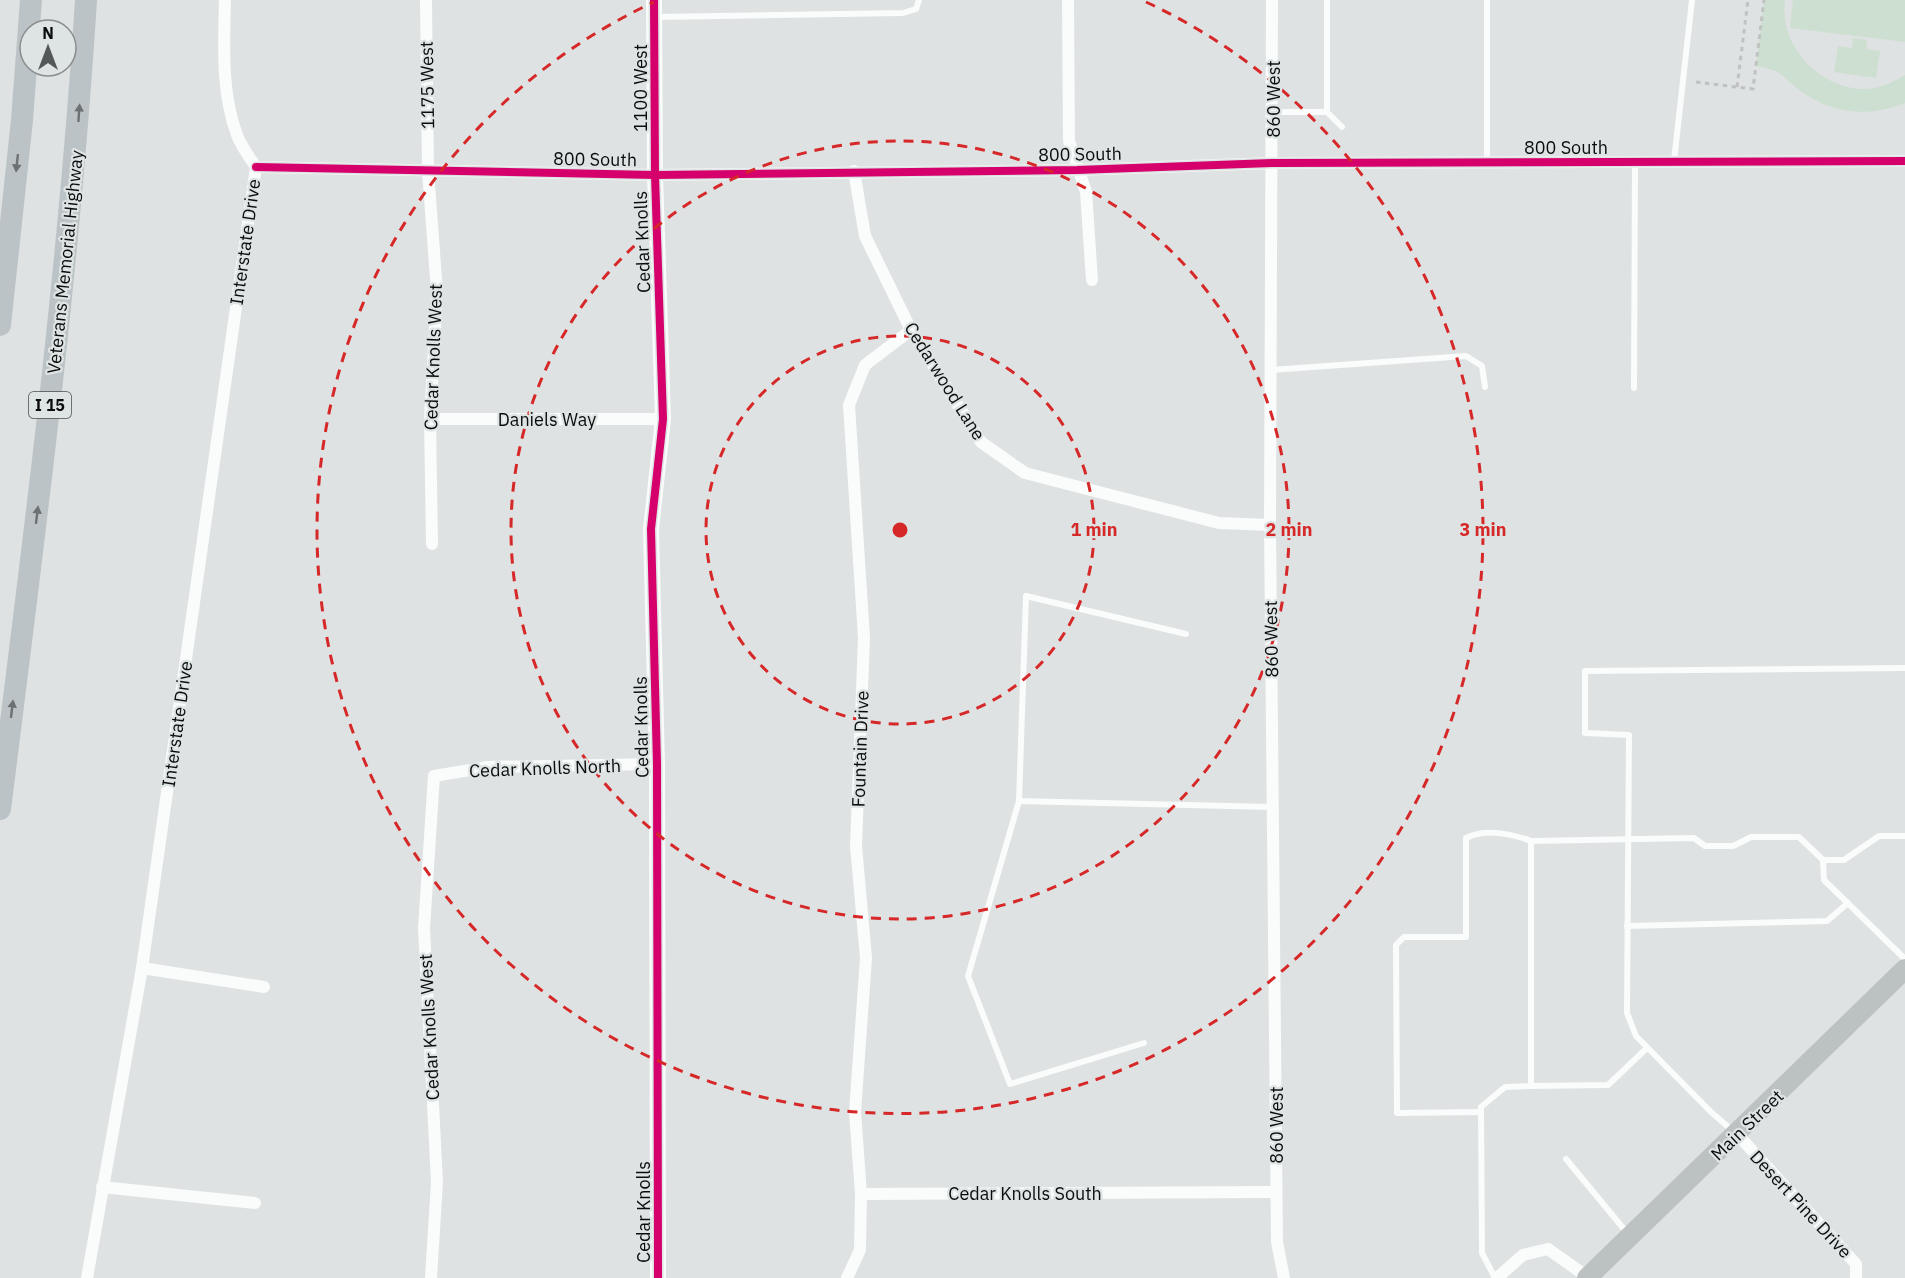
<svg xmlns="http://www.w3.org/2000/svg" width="1905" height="1278" font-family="'IBM Plex Sans',sans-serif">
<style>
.green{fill:#cddfd0}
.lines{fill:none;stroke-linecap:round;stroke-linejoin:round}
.path{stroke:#c0c1c1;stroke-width:3;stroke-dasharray:4.5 4.5;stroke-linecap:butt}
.service{stroke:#fafbfb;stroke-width:6}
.minor{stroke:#fafbfb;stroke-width:12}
.tertiary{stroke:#fafbfb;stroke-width:16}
.primary{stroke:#bcc1c1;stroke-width:20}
.motorway{stroke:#bcc3c6;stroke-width:22}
.cycleway-casing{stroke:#dee3e3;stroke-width:11}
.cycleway{stroke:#d6006c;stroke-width:8}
.oneway{fill:#6c7173}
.ring{fill:none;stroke:#d62828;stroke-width:3;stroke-dasharray:10 8}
.labels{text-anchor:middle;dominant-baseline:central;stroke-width:4.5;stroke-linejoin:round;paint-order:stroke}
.shield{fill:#dee3e3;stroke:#4a4d4d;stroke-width:1.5}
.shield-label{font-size:16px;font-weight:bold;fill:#0b0d0d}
.street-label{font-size:18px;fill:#0b0d0d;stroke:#dee3e3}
.centre{fill:#d62828;stroke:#dee3e3;stroke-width:3}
.ring-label{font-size:18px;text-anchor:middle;font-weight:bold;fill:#d62828;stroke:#dee3e3;stroke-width:4.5;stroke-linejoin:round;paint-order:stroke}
</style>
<rect width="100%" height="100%" fill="#dfe2e2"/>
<g class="green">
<path d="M1764 0H1785C1779 45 1817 86 1861 89 1877 90 1892 83 1905 75V103C1868 118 1832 114 1799 90 1779 75 1784 71 1756 66Z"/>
<polygon points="1793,0 1905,0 1905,42 1790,28"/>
<polygon points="1853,38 1867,40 1866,49 1880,51 1876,78 1834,72 1838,46 1852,48"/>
</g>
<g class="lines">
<g class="path">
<polyline points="1696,82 1753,89 1764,0"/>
<polyline points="1737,87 1748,0"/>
</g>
<g class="service">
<polyline points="1327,0 1327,112 1342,127"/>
<polyline points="1487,0 1487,162"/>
<polyline points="657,17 903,13 916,9 919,0"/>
<polyline points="1273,112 1327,112"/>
<polyline points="1674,161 1692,0"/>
<polyline points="1271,370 1466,356 1482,366 1485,387"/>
<polyline points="1634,388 1635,162"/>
<polyline points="1019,801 1273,807"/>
<polyline points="1823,860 1824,880 1905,959"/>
<polyline points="1627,926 1827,921 1848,903"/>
<polyline points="1144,1043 1010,1084 968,976 1019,801 1026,596 1186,634"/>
<polyline points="1531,1086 1608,1085 1647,1048"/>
<path d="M1481 1112 1397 1113 1396 945 1404 937H1466V838C1485 828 1513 834 1531 841"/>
<polyline points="1734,1132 1711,1112 1636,1036 1627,1013 1629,735 1585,733 1585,671 1905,668"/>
<polyline points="1566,1159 1628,1234"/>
<polyline points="1495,1278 1482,1253 1481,1107 1505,1087 1531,1086 1531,841 1694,838 1705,846 1733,846 1751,837 1799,837 1823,860 1844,860 1879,836 1905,836"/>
</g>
<g class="minor">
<path d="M225 0C224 45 221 92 237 135 241 146 249 157 256 167"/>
<polyline points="426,0 428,171 437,292 430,419 432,544"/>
<polyline points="1068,0 1069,141 1086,192 1092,280"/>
<polyline points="1272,0 1270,525 1277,1242 1284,1278"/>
<polyline points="256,167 655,175 1077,170 1273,163 1905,161"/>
<polyline points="854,171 865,236 911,330 981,442 1025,473 1219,523 1270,525"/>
<polyline points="430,419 663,419"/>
<polyline points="142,968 264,987"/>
<polyline points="1737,1134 1856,1264 1856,1278"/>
<polyline points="102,1187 255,1203"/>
<polyline points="861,1194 1276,1192"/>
<polyline points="87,1278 142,968 256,167"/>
<polyline points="431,1278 437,1182 424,928 434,776 488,767 657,764"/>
<polyline points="847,1278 860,1250 861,1194 855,1112 866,958 856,846 864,638 849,405 865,365 911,330"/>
<polyline points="1497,1278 1523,1255 1548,1249 1589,1278"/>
</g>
<polyline class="tertiary" points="654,0 655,175 663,419 651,529 657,764 658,1278"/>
<polyline class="primary" points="1587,1278 1905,969"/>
<g class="motorway">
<polyline points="0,325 22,120 31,0"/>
<path d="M0 809C34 539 69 271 86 0"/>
</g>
<g class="cycleway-casing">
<g id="cycleway">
<polyline points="654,0 655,175 663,419 651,529 657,764 658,1278"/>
<polyline points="256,167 655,175 1077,170 1273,163 1905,161"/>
</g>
</g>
<use href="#cycleway" class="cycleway"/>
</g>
<defs><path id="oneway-solid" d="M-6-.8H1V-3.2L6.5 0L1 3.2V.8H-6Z" transform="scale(1.5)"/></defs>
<g class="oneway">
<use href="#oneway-solid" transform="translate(79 113) rotate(-86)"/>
<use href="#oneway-solid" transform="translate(17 163) rotate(96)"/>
<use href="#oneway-solid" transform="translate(37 515) rotate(-83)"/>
<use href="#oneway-solid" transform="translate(12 709) rotate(-83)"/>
</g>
<g class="ring">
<circle cx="900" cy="530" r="194"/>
<circle cx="900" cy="530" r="389"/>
<path d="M1146 2A583 583 0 1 1 654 2"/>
</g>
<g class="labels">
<rect class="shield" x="29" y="392" width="42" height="26" rx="4.5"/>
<g class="shield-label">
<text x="50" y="405">I 15</text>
</g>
<g class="street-label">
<text transform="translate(427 85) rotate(-91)">1175 West</text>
<text transform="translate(640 88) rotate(-90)">1100 West</text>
<text transform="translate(1273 99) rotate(-90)">860 West</text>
<text x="1566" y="147">800 South</text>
<text transform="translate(1080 154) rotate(-1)">800 South</text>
<text transform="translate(595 159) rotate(1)">800 South</text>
<text transform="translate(245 242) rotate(-82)">Interstate Drive</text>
<text transform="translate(642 242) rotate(-92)">Cedar Knolls</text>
<text transform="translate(65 262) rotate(-84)">Veterans Memorial Highway</text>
<text transform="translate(433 357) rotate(-88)">Cedar Knolls West</text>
<text transform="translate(945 381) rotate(58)">Cedarwood Lane</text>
<text x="547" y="419">Daniels Way</text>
<text transform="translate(1271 639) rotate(-91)">860 West</text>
<text transform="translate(177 724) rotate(-82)">Interstate Drive</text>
<text transform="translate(641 727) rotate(-91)">Cedar Knolls</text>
<text transform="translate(860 749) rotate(-88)">Fountain Drive</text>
<text transform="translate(545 768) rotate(-2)">Cedar Knolls North</text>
<text transform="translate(429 1027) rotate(-93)">Cedar Knolls West</text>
<text transform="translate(1276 1125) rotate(-90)">860 West</text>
<text transform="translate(1747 1125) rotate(-44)">Main Street</text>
<text x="1025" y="1193">Cedar Knolls South</text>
<text transform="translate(1801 1204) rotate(47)">Desert Pine Drive</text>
<text transform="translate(643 1212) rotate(-90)">Cedar Knolls</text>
</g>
</g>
<circle cx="900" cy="530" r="9" class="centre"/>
<g class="ring-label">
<text x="1094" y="536">1 min</text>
<text x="1289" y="536">2 min</text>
<text x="1483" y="536">3 min</text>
</g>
<g transform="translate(48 48)"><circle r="28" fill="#dee3e3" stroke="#8a8d8d" stroke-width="1.5"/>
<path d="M0-4.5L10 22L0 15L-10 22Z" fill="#555858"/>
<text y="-9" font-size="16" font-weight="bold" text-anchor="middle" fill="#0b0d0d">N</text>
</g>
</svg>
